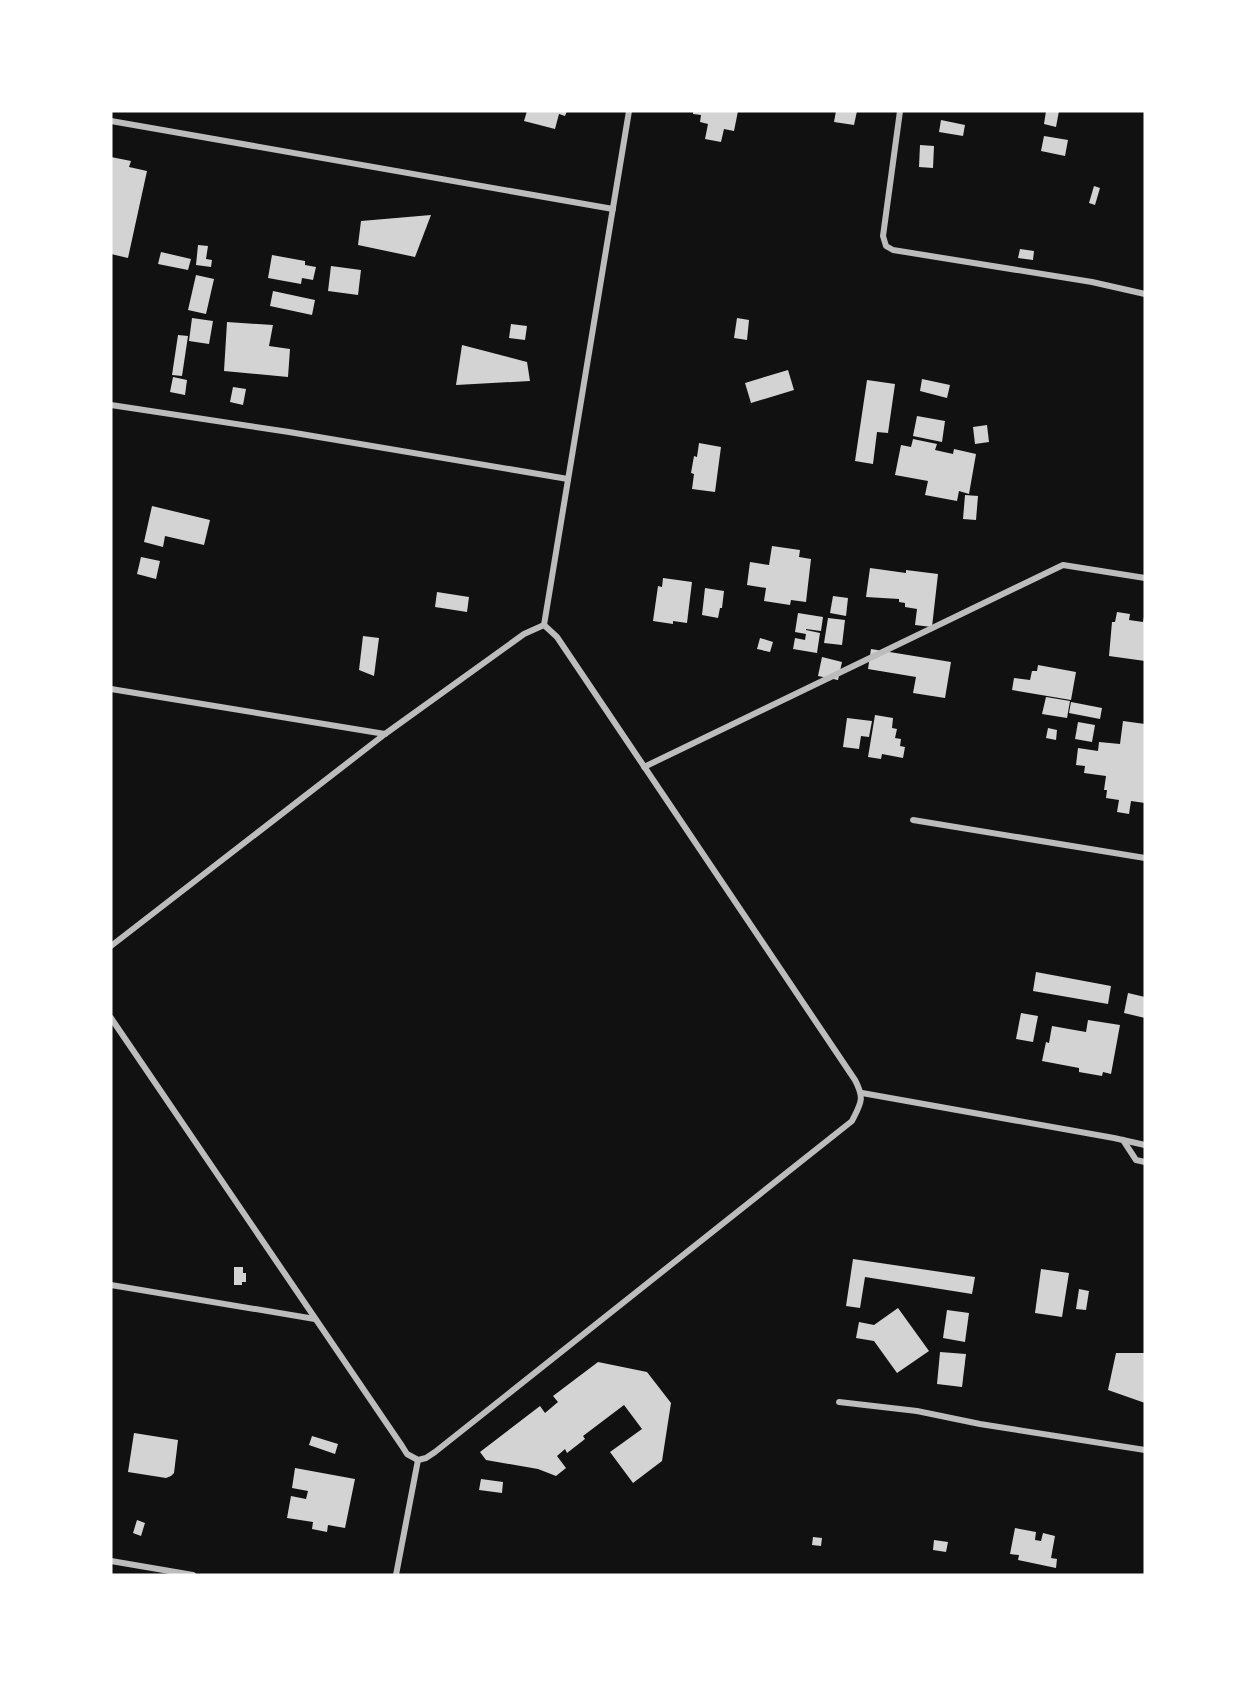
<svg xmlns="http://www.w3.org/2000/svg" width="1256" height="1686" font-family="'Noto Sans',sans-serif">
<style>
.building{fill:#d3d3d3}
.lines{fill:none;stroke-linecap:round;stroke-linejoin:round}
.minor{stroke:#bcbcbc;stroke-width:6}
</style>
<rect width="100%" height="100%" fill="#111"/>
<g class="building">
<polygon points="527,111 567,111 565,116 559,114 555,129 524,121"/>
<polygon points="693,111 738,111 734,131 724,129 721,142 705,139 708,124 700,122 701,115 693,114"/>
<polygon points="836,111 857,111 854,125 834,122"/>
<polygon points="1046,111 1059,111 1056,127 1044,124"/>
<polygon points="941,120 965,125 963,136 939,132"/>
<polygon points="1044,136 1068,140 1065,156 1041,151"/>
<polygon points="920,145 934,146 933,168 919,167"/>
<polygon points="111,157 131,161 129,167 147,171 128,258 111,254"/>
<polygon points="1094,186 1100,188 1095,205 1089,203"/>
<polygon points="431,215 415,257 358,245 361,221"/>
<polygon points="198,245 208,246 206,259 212,260 211,267 196,265"/>
<polygon points="1020,249 1034,251 1033,260 1018,258"/>
<polygon points="161,252 191,259 188,270 158,264"/>
<polygon points="272,255 305,261 305,265 316,267 313,280 302,278 301,284 268,278"/>
<polygon points="331,266 361,270 358,295 328,291"/>
<polygon points="196,275 214,279 206,314 188,310"/>
<polygon points="273,291 315,300 312,315 270,306"/>
<polygon points="192,318 213,321 209,344 189,341"/>
<polygon points="737,318 749,320 747,340 734,338"/>
<polygon points="227,322 273,325 269,346 290,349 288,377 224,371"/>
<polygon points="511,324 527,326 525,340 509,338"/>
<polygon points="178,335 188,336 182,376 172,375"/>
<polygon points="462,345 527,362 530,381 456,385"/>
<polygon points="788,370 794,390 751,403 745,383"/>
<polygon points="173,377 187,380 185,395 170,392"/>
<polygon points="922,379 950,385 947,398 920,391"/>
<polygon points="867,380 895,384 888,433 877,432 873,464 855,461"/>
<polygon points="233,387 246,389 243,405 230,402"/>
<polygon points="917,416 945,421 942,442 913,436"/>
<polygon points="987,425 989,442 975,444 973,427"/>
<polygon points="913,439 937,444 935,450 953,454 954,449 976,454 969,494 959,491 957,501 925,495 928,481 895,475 901,445 911,447"/>
<polygon points="699,443 721,447 715,492 692,489 694,474 691,473 694,456 697,457"/>
<polygon points="965,495 978,496 976,520 963,519"/>
<polygon points="152,506 210,520 204,545 165,536 163,547 144,542"/>
<polygon points="772,546 800,550 799,557 811,559 806,602 791,600 790,605 764,601 766,588 747,585 750,562 769,565"/>
<polygon points="141,557 160,561 156,579 137,574"/>
<polygon points="870,568 906,573 906,570 938,574 932,627 915,625 917,609 905,607 905,603 899,602 899,599 866,597"/>
<polygon points="663,578 692,582 687,623 673,621 673,624 653,621 658,586 662,587"/>
<polygon points="705,588 724,591 722,608 720,608 718,618 702,615"/>
<polygon points="437,592 469,597 467,612 435,607"/>
<polygon points="833,596 848,598 846,616 830,613"/>
<polygon points="1117,612 1130,614 1129,620 1143,622 1144,617 1145,617 1145,661 1109,656 1112,622 1115,622"/>
<polygon points="798,613 823,617 821,631 806,629 806,630 820,633 817,653 793,649 795,638 805,640 806,634 795,632"/>
<polygon points="828,618 845,620 842,645 824,643"/>
<polygon points="363,636 379,638 374,676 359,670"/>
<polygon points="760,638 773,642 770,652 757,649"/>
<polygon points="871,649 951,662 945,698 913,693 916,677 868,669"/>
<polygon points="822,657 842,662 838,680 818,676"/>
<polygon points="1038,665 1076,672 1071,700 1012,690 1014,678 1030,680 1032,671 1037,671"/>
<polygon points="1046,697 1070,701 1067,718 1042,714"/>
<polygon points="1071,702 1102,708 1100,719 1069,713"/>
<polygon points="875,715 893,718 892,728 897,729 895,738 901,739 900,746 905,747 903,758 882,754 881,759 868,757"/>
<polygon points="847,718 872,721 869,737 861,736 859,749 843,747"/>
<polygon points="1123,721 1145,724 1145,803 1131,801 1129,814 1117,812 1119,800 1106,798 1107,790 1104,790 1106,776 1084,773 1085,766 1076,765 1078,748 1098,751 1099,742 1120,744"/>
<polygon points="1078,722 1095,725 1092,742 1075,739"/>
<polygon points="1048,728 1057,730 1056,740 1046,738"/>
<polygon points="1036,972 1111,986 1108,1004 1033,991"/>
<polygon points="1128,993 1145,997 1145,1018 1124,1013"/>
<polygon points="1021,1013 1038,1016 1033,1042 1016,1039"/>
<polygon points="1088,1020 1120,1025 1111,1074 1103,1072 1102,1076 1079,1072 1079,1068 1042,1061 1046,1042 1049,1043 1052,1026 1086,1032"/>
<polygon points="853,1259 975,1277 972,1294 865,1277 860,1308 846,1306"/>
<polygon points="234,1267 243,1267 243,1273 246,1273 246,1282 242,1282 242,1285 234,1285"/>
<polygon points="1041,1269 1069,1273 1062,1317 1035,1313"/>
<polygon points="1079,1289 1089,1291 1086,1310 1076,1309"/>
<polygon points="898,1308 929,1351 897,1373 874,1341 856,1338 859,1322 874,1325"/>
<polygon points="947,1310 969,1313 965,1342 943,1338"/>
<polygon points="940,1352 966,1354 962,1387 937,1384"/>
<polygon points="1116,1353 1145,1353 1145,1403 1108,1390"/>
<polygon points="598,1362 647,1372 671,1403 662,1461 633,1483 610,1452 642,1429 624,1405 583,1436 585,1439 567,1453 565,1449 557,1456 566,1468 556,1476 538,1469 486,1460 480,1452 540,1406 545,1413 558,1402 553,1396"/>
<polygon points="134,1433 178,1440 174,1473 171,1476 166,1478 128,1472"/>
<polygon points="312,1436 338,1444 335,1454 309,1445"/>
<polygon points="295,1468 355,1479 345,1528 328,1525 327,1532 312,1529 313,1522 287,1518 291,1496 306,1499 308,1491 292,1488"/>
<polygon points="481,1479 503,1482 502,1493 479,1490"/>
<polygon points="137,1520 145,1523 141,1536 133,1533"/>
<polygon points="1015,1528 1036,1532 1035,1540 1041,1541 1043,1533 1055,1536 1051,1558 1057,1559 1056,1568 1018,1560 1019,1555 1010,1554"/>
<polygon points="813,1537 822,1538 821,1546 812,1545"/>
<polygon points="934,1540 948,1542 946,1552 933,1550"/>
</g>
<g class="lines">
<g class="minor">
<polyline points="900,111 883,236 886,246 893,250 1092,282 1145,294"/>
<polyline points="111,121 613,209"/>
<polyline points="111,405 289,432 568,479"/>
<polyline points="544,625 629,111"/>
<polyline points="111,689 385,734"/>
<polyline points="644,767 1063,565 1145,578"/>
<polyline points="913,820 1145,858"/>
<path d="M111 946 385 734 524 634 544 625 557 637 855 1080C865 1099 861 1103 852 1121L435 1452 426 1458 418 1460 407 1454 402 1446 111 1018"/>
<polyline points="862,1093 1114,1138 1145,1145"/>
<polyline points="1123,1140 1136,1160 1145,1162"/>
<polyline points="111,1285 315,1319"/>
<polyline points="839,1402 917,1411 980,1424 1145,1450"/>
<polyline points="111,1561 193,1575"/>
<polyline points="396,1575 418,1460"/>
</g>
</g>
<rect width="1256" height="1686" fill="none" stroke="#ffffff" stroke-width="225"/>
</svg>
